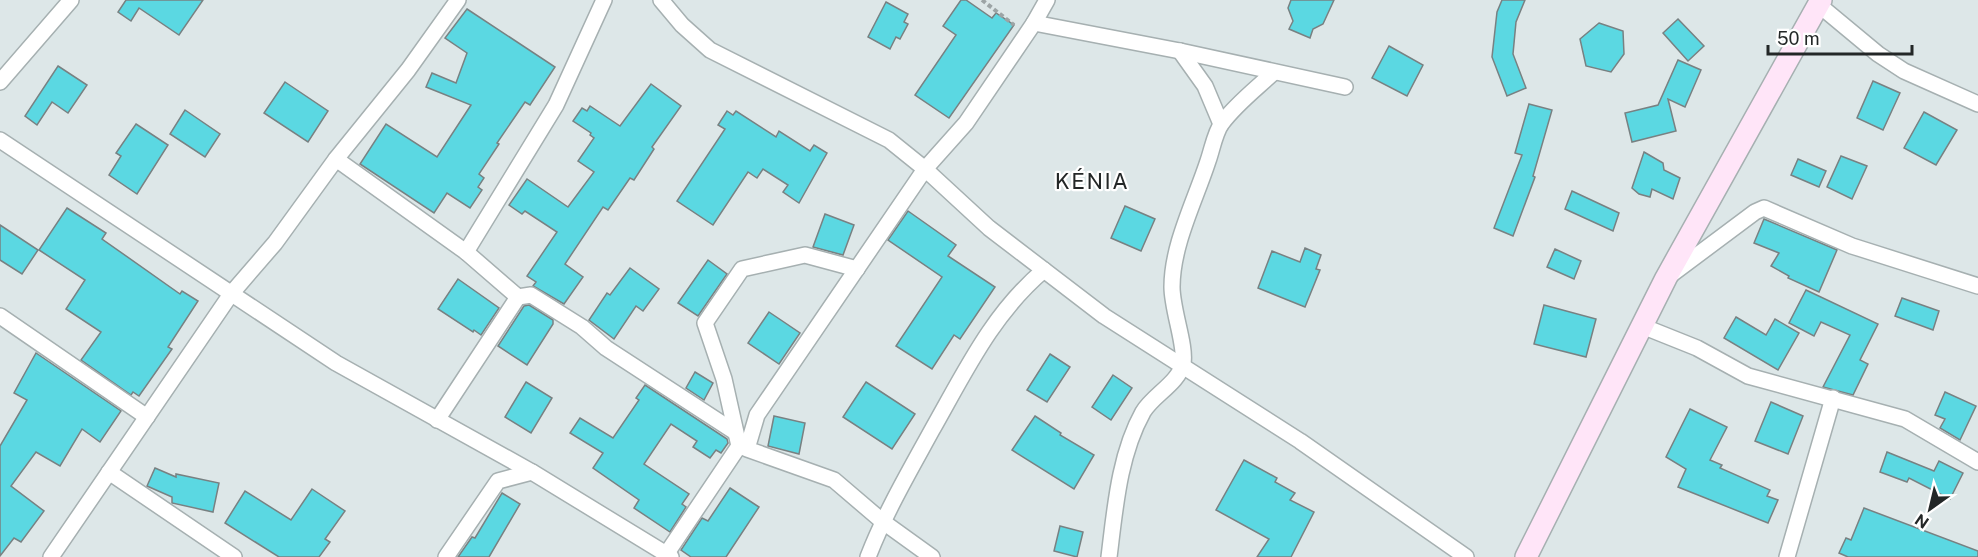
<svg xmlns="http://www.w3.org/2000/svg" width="1978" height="557" font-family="'Public Sans',sans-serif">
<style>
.building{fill:#5bd8e2;stroke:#788182;stroke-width:1.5}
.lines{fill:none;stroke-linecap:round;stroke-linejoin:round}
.street-casing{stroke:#a6b0b1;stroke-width:18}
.secondary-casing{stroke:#a6b0b1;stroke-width:24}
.path{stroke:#9ca4a5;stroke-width:4;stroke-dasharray:4.5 3;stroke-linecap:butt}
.street{stroke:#fff;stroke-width:15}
.secondary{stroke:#ffe5f8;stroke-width:21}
.labels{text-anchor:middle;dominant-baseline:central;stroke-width:4.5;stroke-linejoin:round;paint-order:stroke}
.neighbourhood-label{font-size:22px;letter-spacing:1.5px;fill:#232727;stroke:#fff}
</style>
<rect width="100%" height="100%" fill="#dde7e8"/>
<g class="building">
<polygon points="126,0 203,0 179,35 139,8 131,21 118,12"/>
<polygon points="961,0 966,0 992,18 996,13 1014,25 949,118 915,95 956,35 943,26"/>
<polygon points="1291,0 1334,0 1323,24 1313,29 1310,38 1289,29 1293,21 1288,8"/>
<polygon points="1502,0 1525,0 1516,22 1513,54 1526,88 1507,96 1492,57 1497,12"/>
<polygon points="886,2 908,14 904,22 908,24 900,39 896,37 890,49 868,37"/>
<polygon points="467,9 555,67 530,105 525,102 497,143 499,144 479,174 484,178 478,187 482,190 470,208 447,193 434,213 360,164 386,124 437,157 471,105 426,87 432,73 456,83 467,53 445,38"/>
<polygon points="1678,19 1704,46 1688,61 1663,33"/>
<polygon points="1599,23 1623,31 1624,54 1611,72 1586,66 1580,39"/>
<polygon points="1389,46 1423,65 1407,96 1372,78"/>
<polygon points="1678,60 1701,70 1685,107 1668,99 1676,131 1632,142 1625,113 1658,105"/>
<polygon points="58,66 87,85 68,113 52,102 37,125 25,116"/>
<polygon points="1873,81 1900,93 1883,130 1857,118"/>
<polygon points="285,82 328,111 308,142 264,113"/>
<polygon points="651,84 681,106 652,147 654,149 634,180 630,178 608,210 603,207 565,264 583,277 564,304 533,286 536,282 527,276 557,232 525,211 522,214 509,205 527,179 568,207 594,172 578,161 594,138 590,135 591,133 573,121 582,108 587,111 590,106 620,126"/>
<polygon points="1529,104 1552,110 1533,176 1535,177 1513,236 1494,228 1522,155 1515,153"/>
<polygon points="185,110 220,134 205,157 170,134"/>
<polygon points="727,111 733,115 736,111 776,137 779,131 810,151 814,145 827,153 799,203 783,192 788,185 763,169 757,178 748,172 713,225 677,201 725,129 718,125"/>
<polygon points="1924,112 1957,130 1936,165 1904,148"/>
<polygon points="136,124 168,145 137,194 109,175 121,156 116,153"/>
<polygon points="1644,152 1663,163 1664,170 1680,178 1673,199 1652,189 1650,197 1639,194 1632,188"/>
<polygon points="1841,156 1867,166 1852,199 1827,187"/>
<polygon points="1798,159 1826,171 1819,187 1791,175"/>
<polygon points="1572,191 1619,213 1613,231 1565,209"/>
<polygon points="1125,206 1155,219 1141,251 1111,238"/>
<polygon points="67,208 106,233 102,239 180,294 182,291 198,301 168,347 172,349 139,396 133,392 131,395 81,360 101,332 66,309 85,280 39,250"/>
<polygon points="908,211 956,245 948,256 995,287 960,339 954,335 932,369 896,346 942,277 888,240"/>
<polygon points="825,214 854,225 843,255 813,247"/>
<polygon points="1764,219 1837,250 1819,292 1788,278 1789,276 1771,266 1779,253 1754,243"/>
<polygon points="0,225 38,250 22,274 0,260"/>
<polygon points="1305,248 1321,255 1316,269 1320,270 1305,307 1258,288 1272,251 1300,262"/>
<polygon points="1555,249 1581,261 1574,279 1547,267"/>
<polygon points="708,260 727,274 698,316 678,303"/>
<polygon points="630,268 659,289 643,311 636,306 614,339 589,320 607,293 610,295"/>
<polygon points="458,279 499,308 481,335 474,330 473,332 438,309"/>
<polygon points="1806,290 1878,324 1860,360 1868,364 1853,395 1823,387 1850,335 1821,322 1814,336 1789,323"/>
<polygon points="1902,298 1939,311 1933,330 1895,316"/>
<polygon points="529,305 553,320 553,324 527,365 498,346 524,306"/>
<polygon points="1544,305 1596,319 1586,357 1534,344"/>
<polygon points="769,312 800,333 779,364 748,343"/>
<polygon points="1736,317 1766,335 1775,319 1799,333 1778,370 1724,338"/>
<polygon points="36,353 121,411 100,442 82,429 60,466 36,452 11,486 44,511 21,542 14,538 0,556 0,446 27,400 14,393"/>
<polygon points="1050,354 1070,367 1047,402 1027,390"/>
<polygon points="695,372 713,383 704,400 686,388"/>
<polygon points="1113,375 1132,388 1111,420 1092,407"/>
<polygon points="526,382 552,398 531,433 505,417"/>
<polygon points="866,382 915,414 892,449 843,417"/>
<polygon points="645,385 727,439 728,443 721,453 716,450 710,458 693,447 697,441 671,424 644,464 689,494 682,504 686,507 670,532 634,508 639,500 593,468 603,453 570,433 580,418 613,438 639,400 636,398"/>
<polygon points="1945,392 1976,406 1960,440 1940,428 1945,419 1935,415"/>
<polygon points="1771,402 1803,416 1788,454 1755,441"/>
<polygon points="1690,409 1727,427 1710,460 1722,465 1720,468 1770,490 1767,496 1778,500 1768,523 1678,487 1686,469 1666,457"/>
<polygon points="774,416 805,423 799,454 768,446"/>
<polygon points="1035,416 1061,433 1060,435 1094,455 1074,489 1012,450"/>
<polygon points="1887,452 1934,471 1939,461 1963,473 1950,499 1909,478 1907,482 1880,472"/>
<polygon points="1244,460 1277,478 1275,482 1295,493 1290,500 1314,512 1291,557 1257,557 1269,539 1216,510"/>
<polygon points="155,468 176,477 176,474 219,483 213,512 172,503 172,497 147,486"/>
<polygon points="730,488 759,507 726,557 691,557 681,550 702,518 708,521"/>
<polygon points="312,489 345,511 325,539 330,542 319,557 279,557 225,523 245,491 291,520"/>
<polygon points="502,493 520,504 489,557 458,557 472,537 475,538"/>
<polygon points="1864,508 1978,551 1978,557 1848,557 1839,553 1846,538 1851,540"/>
<polygon points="1060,526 1083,532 1077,557 1054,551"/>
</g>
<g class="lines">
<g class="street-casing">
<g id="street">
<polyline points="661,0 682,25 710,50 889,140 925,169 989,228 1104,316 1300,441 1466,557"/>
<polyline points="1819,5 1878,54 1904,71 1978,104"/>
<polyline points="1034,23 1047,0"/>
<polyline points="1180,51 1205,86 1221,124"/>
<polyline points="0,82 71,0"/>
<polyline points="0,140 336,363 532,472 671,557"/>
<polyline points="336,159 466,252 518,297 437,420"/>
<polyline points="466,252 556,105 604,0"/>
<polyline points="1672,274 1755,212 1764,208 1852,246 1978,286"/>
<polyline points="518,297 531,295 582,327 606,348 735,432"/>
<polyline points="0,316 147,417"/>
<polyline points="1642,326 1697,348 1748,376 1905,419 1978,462"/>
<polyline points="109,472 234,557"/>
<polyline points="667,553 739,446 724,379 705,323 742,269 805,255 857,269"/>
<polyline points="51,557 231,294 275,243 336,159 408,70 458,0"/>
<polyline points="446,557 498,481 532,472"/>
<path d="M868 557C885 513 909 472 932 430 965 372 992 314 1044 270"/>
<polyline points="932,557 882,521 834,480 747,449 757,415 925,169 966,123 1034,23 1180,51 1345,87"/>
<path d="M1109 557C1115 509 1119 455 1143 412 1153 395 1179 383 1183 363 1186 345 1172 310 1172 287 1172 245 1195 201 1208 161 1212 150 1215 132 1222 123 1236 104 1257 88 1274 72"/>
<polyline points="1787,557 1833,398"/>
</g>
</g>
<g class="secondary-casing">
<polyline id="secondary" points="1526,557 1666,278 1821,0"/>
</g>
<polyline class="path" points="982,0 1014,25"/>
<use href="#street" class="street"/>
<use href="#secondary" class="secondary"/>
</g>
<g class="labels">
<g class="neighbourhood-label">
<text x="1092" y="181">KÉNIA</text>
</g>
</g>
<g transform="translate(1930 509) rotate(214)" stroke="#ffffff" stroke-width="4.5" paint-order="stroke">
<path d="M0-4.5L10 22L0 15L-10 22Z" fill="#232727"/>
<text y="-9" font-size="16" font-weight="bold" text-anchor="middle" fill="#232727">N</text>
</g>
<path d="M1768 45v9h144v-9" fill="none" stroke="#232727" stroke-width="3"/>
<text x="1777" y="45" font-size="18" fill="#232727" stroke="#ffffff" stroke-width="4.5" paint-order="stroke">50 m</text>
</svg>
